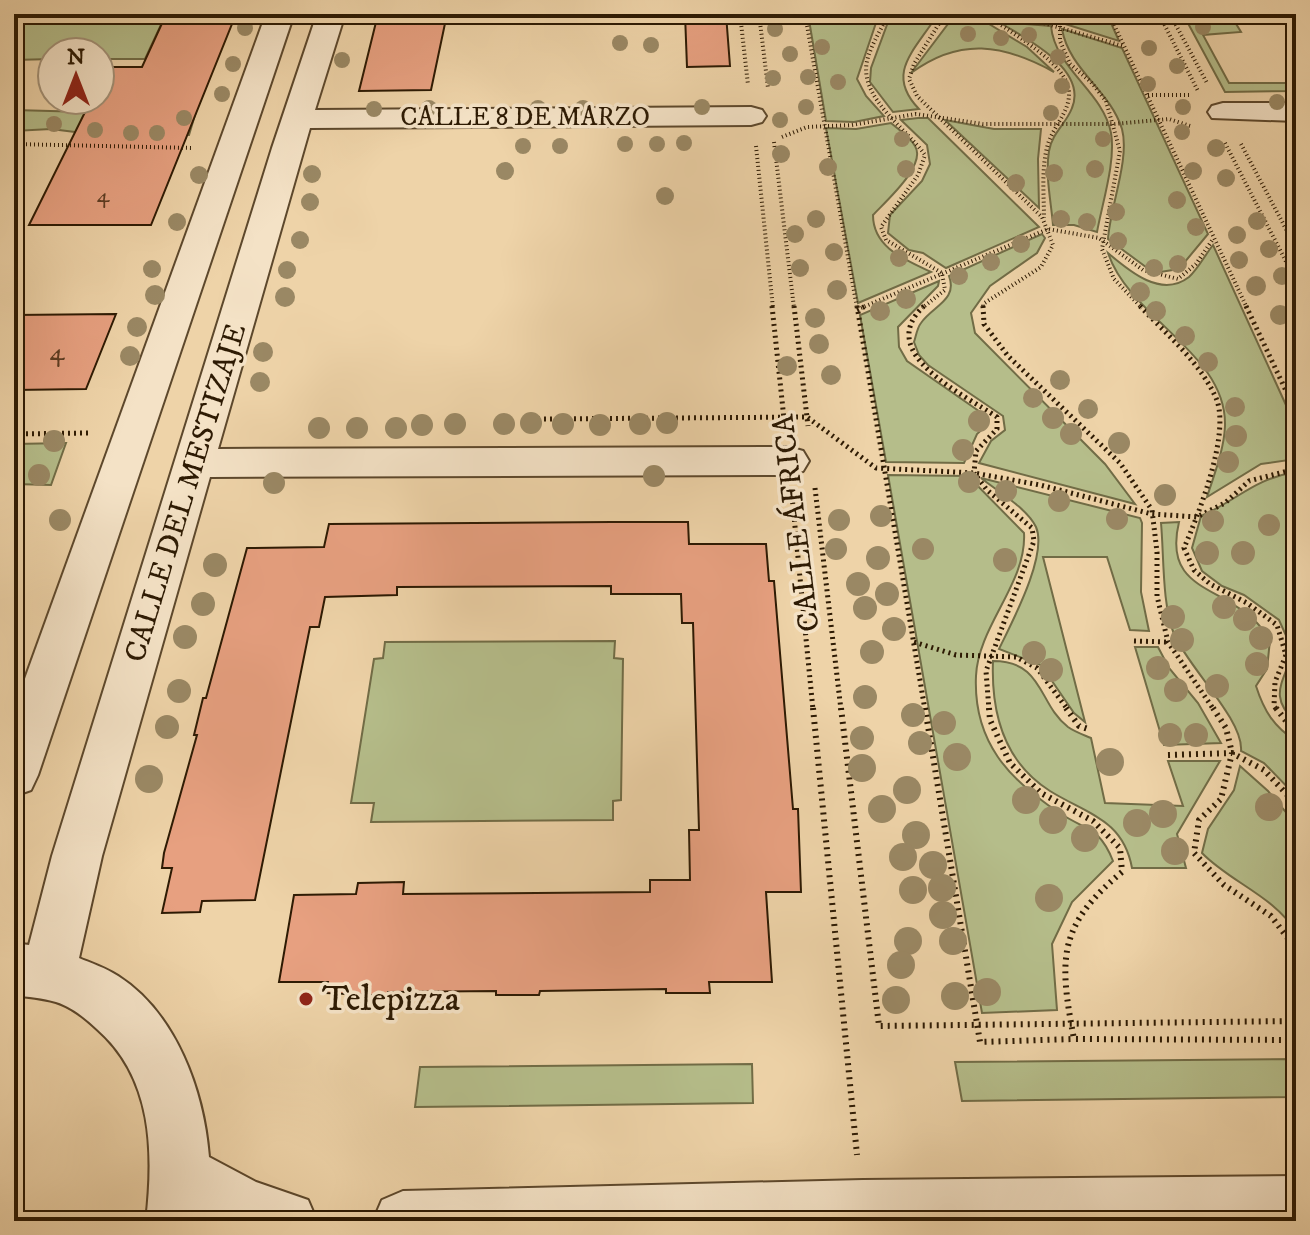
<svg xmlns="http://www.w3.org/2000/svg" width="1310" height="1235" font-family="'IM FELL DW Pica',serif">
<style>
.green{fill:#b5bd8a;stroke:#716c46;stroke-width:2}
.building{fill:#e7a080;stroke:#2d1a03;stroke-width:2}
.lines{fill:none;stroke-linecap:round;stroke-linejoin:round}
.minor-casing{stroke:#5d482c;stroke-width:4}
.path-far2{stroke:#2d1a03;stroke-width:4;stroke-dasharray:1 3;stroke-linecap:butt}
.path-far1{stroke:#2d1a03;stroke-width:5;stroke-dasharray:2 4;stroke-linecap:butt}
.path{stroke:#2d1a03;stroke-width:6;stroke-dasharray:2 5;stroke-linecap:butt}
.minor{fill:#f4e2c6;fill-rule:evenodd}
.tree{fill:#9a8864}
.poi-dot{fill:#8f2418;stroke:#f4e2c6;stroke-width:3}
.labels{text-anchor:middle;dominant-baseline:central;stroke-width:7;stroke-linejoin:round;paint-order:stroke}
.far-number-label{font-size:22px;fill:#5c3c22}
.far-street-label{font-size:26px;fill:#2d1a03;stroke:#f4e2c6}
.number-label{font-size:26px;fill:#5c3c22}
.street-label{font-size:30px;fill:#2d1a03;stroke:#f4e2c6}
.near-poi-label{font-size:36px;fill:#2d1a03;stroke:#f4e2c6;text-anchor:start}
</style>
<rect width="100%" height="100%" fill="#eed3a8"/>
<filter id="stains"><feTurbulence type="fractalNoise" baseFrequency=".0025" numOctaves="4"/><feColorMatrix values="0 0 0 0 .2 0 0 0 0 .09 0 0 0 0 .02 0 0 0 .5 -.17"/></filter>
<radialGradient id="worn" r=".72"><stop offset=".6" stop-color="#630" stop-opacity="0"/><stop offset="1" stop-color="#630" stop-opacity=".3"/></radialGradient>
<g class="green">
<polygon points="14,14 166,14 145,59 100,59 100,52 52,52 52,59 14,60"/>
<polygon points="808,14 879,14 857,79 866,96 884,116 854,122 826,121"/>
<path d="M891 14H916L934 20C912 53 886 75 919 109L893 112 870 82 871 68Z"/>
<polygon points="1063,14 1107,14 1119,41 1062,23"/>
<polygon points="1183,14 1230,14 1241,32 1203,35 1229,83 1296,83 1296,91 1225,92"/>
<path d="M999 22 1051 26C1055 69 1103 91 1111 133 1116 161 1102 204 1097 232L1074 225H1053C1051 201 1045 175 1049 151 1052 133 1066 124 1072 108 1088 69 1025 38 999 22Z"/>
<path d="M948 24H989L1027 47 1054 72C1003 44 960 37 911 73Z"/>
<path d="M1062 29 1122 48 1208 234 1179 269 1154 273 1108 239C1110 207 1130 159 1122 129 1110 90 1069 70 1062 29Z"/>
<polygon points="14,110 195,115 189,135 107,136 51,129 14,131"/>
<polygon points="918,118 928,118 1039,227 946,268 923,253 909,250 888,233 890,215 922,181 930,164 927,145 901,120"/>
<polygon points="945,120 994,129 1041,129 1038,159 1039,208"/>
<path d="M891 123C899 130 910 137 915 146 927 165 886 201 873 215 873 248 906 260 931 272L858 303 826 128 856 129Z"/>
<path d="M1042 234 1045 238 1037 253 990 286 971 313 975 333 1105 464 1135 504 979 463 991 441 1005 430 1003 416 928 365 919 355 914 342C916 336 917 328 921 323 933 306 958 300 949 276Z"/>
<path d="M1213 245 1296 427V459L1261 464 1207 497C1214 475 1224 450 1225 426 1227 353 1130 319 1108 253 1128 270 1161 299 1189 277 1198 269 1205 255 1213 245Z"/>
<polygon points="939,281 938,286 898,327 899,347 907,361 986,416 987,425 977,434 964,463 886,462 860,315"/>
<polygon points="66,443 51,485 14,484 14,444"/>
<path d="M1296 472V723C1267 695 1284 683 1293 651L1279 620 1244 595 1222 586 1202 571 1192 548 1201 516C1238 500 1253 479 1296 472Z"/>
<path d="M888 475 968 476 1024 533C1027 583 978 626 976 676 973 742 1009 780 1061 814 1088 831 1100 828 1113 861L1072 902 1052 944 1057 1010 982 1013Z"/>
<path d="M981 478 1140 518 1142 523 1141 592 1149 631 1130 630 1107 557H1043L1085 722 1074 713 1041 665 999 649C1012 622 1048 555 1036 527 1027 508 997 491 981 478Z"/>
<path d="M1179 522C1163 589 1218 585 1254 620 1260 625 1265 633 1270 640L1267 669 1256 686C1264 711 1274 727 1296 741V796L1264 763 1241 751C1244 720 1187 666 1174 634 1162 605 1164 555 1161 523Z"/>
<polygon points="615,641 614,658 623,659 621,800 613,801 613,820 371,822 374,803 351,803 374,659 383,658 385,642"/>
<polygon points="1135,647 1158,647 1169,668 1198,703 1221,743 1164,745"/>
<path d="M993 661C1044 661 1038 704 1068 727 1075 732 1084 735 1091 738L1105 803 1183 806 1168 761H1220L1177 834 1186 868H1132C1123 819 1087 814 1050 791 1004 762 991 712 993 661Z"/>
<path d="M1240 766 1268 791 1296 824V932C1274 896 1230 882 1202 853L1208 829 1234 790Z"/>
<polygon points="1296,1059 1296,1097 962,1101 955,1062"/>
<polygon points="752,1064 753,1103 415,1107 420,1067"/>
</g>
<g class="building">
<polygon points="173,14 236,14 151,225 29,225 91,100 100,100 100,82 108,67 142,67 164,19 170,19"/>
<polygon points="378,14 447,14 431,90 359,91"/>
<polygon points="685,14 726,14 730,66 687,67"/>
<polygon points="116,314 86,389 14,390 14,315"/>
<polygon points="612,522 688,522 689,544 766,544 769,581 774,581 793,809 798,809 801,892 766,892 772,982 709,982 710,993 666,993 666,989 540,991 539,995 496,995 496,991 388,992 388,996 327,993 328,982 279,982 294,895 356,894 358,883 404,882 403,894 650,892 650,880 690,880 689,830 699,830 693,623 682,623 681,594 611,594 611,586 397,587 397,595 325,597 319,627 310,627 255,900 202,901 200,912 162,913 172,868 162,868 164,853 197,735 194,735 203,698 206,698 247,548 324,547 329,524"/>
</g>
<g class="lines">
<g class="minor-casing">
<g id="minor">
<polygon points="266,14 294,14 38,775 31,790 14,796 14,709"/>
<path d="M317 14H345L315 110 751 107 762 110 766 116 762 122 751 125 310 128 218 449 789 447 803 451 809 461 803 471 789 475 210 477 102 856 79 958C91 963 106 968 118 976 176 1013 204 1091 209 1157L256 1182 308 1200 317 1221H146C154 1152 153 1078 97 1029 85 1018 72 1007 56 1002 43 998 28 997 14 995V943L29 945 52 856 272 148Z"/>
<polygon points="1223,103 1296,103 1296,121 1212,118 1208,112 1212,106"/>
<polygon points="1296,1176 1296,1221 373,1221 382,1200 403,1191 863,1180"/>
</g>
</g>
<g class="path-far2">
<polyline points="740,14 748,85"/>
<polyline points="759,14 768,88"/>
<polyline points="805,14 857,308"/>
<path d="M888 14C882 29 871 44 867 61 859 98 906 128 925 155L918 175 881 227 886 240 942 273 945 290 922 308"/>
<polyline points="929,14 966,21 1040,22 1123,46"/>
<polyline points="945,14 914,64 909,79 917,96 1042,217 1053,245 1041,267 983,304 983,308"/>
<path d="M985 14C1007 30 1055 57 1066 81 1077 105 1055 122 1048 144 1041 167 1044 194 1044 218"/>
<polyline points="1060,14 1060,41 1070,64 1091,82 1106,101 1120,151 1102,249 1114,279 1142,308"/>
<polyline points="1109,14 1247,308"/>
<polyline points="1159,14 1198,91"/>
<polyline points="1170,14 1207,83"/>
<polyline points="1148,95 1191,95"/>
<polyline points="782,137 807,127 852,125 916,114 983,124 1114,124 1169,119 1190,126"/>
<polyline points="774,142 794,308"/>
<polyline points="1225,143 1296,281"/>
<polyline points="14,144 193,148"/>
<polyline points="1241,144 1296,248"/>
<polyline points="756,146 773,308"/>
<polyline points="861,308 1048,229 1099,238 1143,270 1178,279 1196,264 1213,239"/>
</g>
<g class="path-far1">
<polyline points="772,306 784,419"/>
<polyline points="794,306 808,426"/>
<polyline points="857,306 925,710"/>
<path d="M924 306C873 353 965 395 997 417V429L976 451 974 473 987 490 1032 528 1034 541 986 671 989 710"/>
<polyline points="983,306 984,324 1008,356 1120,463 1152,510 1157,552 1157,596 1168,642 1214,710"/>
<path d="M1140 306C1166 334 1200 362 1216 398 1231 433 1199 513 1184 548L1194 570 1210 584 1247 603 1277 625 1286 655 1275 682 1274 706 1277 710"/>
<polyline points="1246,306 1296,412"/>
<polyline points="857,310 866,306"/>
<polyline points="538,419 807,417 876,468 974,473 1040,485 1152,514 1197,517 1225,503 1249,481 1296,469"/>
<polyline points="14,434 89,433"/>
<polyline points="815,488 841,710"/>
<polyline points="792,496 813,710"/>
<polyline points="1134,641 1168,642"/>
<polyline points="914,642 956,655 1016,657 1037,668 1068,710"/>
</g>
<g class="path">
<polyline points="813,708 857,1155"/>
<polyline points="841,708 879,1026 1296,1021"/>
<polyline points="925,708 980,1042 1074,1039"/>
<path d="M989 708 990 720 1010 763 1041 793 1093 821 1120 848 1122 872C1057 926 1059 960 1074 1039L1296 1040"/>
<polyline points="1066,708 1079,726 1088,729"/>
<polyline points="1213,708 1226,728 1232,753 1221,799 1199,820 1194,853 1224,885 1271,916 1296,949"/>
<polyline points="1276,708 1296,734"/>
<polyline points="1168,755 1232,753 1264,770 1296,804"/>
</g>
<use href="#minor" class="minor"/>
</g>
<g class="tree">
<circle cx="1203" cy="27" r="8"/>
<circle cx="245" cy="28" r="8"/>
<circle cx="775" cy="29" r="8"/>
<circle cx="968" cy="34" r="8"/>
<circle cx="1029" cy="35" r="8"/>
<circle cx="1001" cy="38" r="8"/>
<circle cx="620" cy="43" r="8"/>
<circle cx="651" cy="45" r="8"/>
<circle cx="822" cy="47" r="8"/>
<circle cx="1149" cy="48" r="8"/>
<circle cx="790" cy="54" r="8"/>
<circle cx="1058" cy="57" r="8"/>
<circle cx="342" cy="60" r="8"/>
<circle cx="233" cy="64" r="8"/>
<circle cx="1177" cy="66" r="8"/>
<circle cx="808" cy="77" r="8"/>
<circle cx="773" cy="78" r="8"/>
<circle cx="838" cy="82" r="8"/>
<circle cx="1148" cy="84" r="8"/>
<circle cx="1062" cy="86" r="8"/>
<circle cx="222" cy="94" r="8"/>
<circle cx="1277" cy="102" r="8"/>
<circle cx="702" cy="107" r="8"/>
<circle cx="806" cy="107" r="8"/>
<circle cx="1183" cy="107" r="8"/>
<circle cx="429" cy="108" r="8"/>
<circle cx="538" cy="108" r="8"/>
<circle cx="583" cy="108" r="8"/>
<circle cx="374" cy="109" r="8"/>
<circle cx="1051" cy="113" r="8"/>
<circle cx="184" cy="118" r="8"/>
<circle cx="780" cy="120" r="8"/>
<circle cx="54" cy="124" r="8"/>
<circle cx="95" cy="130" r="8"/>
<circle cx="1182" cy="132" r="8"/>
<circle cx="131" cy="133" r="8"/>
<circle cx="157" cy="133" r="8"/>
<circle cx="902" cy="139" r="8"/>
<circle cx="1103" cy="139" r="8"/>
<circle cx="684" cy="143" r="8"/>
<circle cx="625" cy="144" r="8"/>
<circle cx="657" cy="144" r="8"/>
<circle cx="523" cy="146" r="8"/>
<circle cx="560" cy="146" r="8"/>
<circle cx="1216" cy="148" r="9"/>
<circle cx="781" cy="154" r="9"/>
<circle cx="828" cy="167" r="9"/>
<circle cx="906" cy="169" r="9"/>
<circle cx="1095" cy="169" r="9"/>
<circle cx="505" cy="171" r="9"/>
<circle cx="1193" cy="171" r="9"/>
<circle cx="1054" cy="173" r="9"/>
<circle cx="312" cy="174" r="9"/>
<circle cx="199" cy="175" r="9"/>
<circle cx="1226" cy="178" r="9"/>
<circle cx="1016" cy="183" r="9"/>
<circle cx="665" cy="196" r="9"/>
<circle cx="1177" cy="200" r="9"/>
<circle cx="310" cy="202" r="9"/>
<circle cx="1116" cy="212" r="9"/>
<circle cx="816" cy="219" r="9"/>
<circle cx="1061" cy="219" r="9"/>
<circle cx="1257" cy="221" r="9"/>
<circle cx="177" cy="222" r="9"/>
<circle cx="1087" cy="222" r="9"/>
<circle cx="1196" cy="227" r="9"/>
<circle cx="795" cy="234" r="9"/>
<circle cx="1237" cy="235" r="9"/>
<circle cx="300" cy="240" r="9"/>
<circle cx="1118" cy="241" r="9"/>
<circle cx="1021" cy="244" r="9"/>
<circle cx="1269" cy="249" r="9"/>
<circle cx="834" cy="252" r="9"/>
<circle cx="899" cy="258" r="9"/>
<circle cx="1239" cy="260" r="9"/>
<circle cx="991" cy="262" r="9"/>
<circle cx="1178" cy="264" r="9"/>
<circle cx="800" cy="268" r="9"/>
<circle cx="1154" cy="268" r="9"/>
<circle cx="152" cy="269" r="9"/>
<circle cx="287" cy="270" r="9"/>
<circle cx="959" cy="276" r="9"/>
<circle cx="1282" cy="276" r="9"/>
<circle cx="1256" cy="286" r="10"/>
<circle cx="837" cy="290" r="10"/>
<circle cx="1140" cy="292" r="10"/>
<circle cx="155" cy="295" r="10"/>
<circle cx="285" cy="297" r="10"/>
<circle cx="906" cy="299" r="10"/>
<circle cx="880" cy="311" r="10"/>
<circle cx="1156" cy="311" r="10"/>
<circle cx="1280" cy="315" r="10"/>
<circle cx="815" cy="318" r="10"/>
<circle cx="137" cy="327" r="10"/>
<circle cx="1185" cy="336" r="10"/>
<circle cx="819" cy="344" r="10"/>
<circle cx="263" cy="352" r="10"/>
<circle cx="130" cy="356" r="10"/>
<circle cx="1208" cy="362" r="10"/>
<circle cx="787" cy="366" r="10"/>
<circle cx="831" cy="375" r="10"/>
<circle cx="1060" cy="380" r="10"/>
<circle cx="260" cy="382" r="10"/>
<circle cx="1033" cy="398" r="10"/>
<circle cx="1235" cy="407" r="10"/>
<circle cx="1088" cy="409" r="10"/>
<circle cx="1053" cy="418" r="11"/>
<circle cx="979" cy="421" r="11"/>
<circle cx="531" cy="423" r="11"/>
<circle cx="667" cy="423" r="11"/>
<circle cx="455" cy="424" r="11"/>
<circle cx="504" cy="424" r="11"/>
<circle cx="563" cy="424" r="11"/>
<circle cx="640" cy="424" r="11"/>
<circle cx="422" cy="425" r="11"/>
<circle cx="600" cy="425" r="11"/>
<circle cx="319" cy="428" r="11"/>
<circle cx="357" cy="428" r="11"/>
<circle cx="396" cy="428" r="11"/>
<circle cx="1071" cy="434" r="11"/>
<circle cx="1236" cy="436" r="11"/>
<circle cx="54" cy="441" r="11"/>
<circle cx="1119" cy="443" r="11"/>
<circle cx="963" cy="450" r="11"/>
<circle cx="1228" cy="462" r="11"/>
<circle cx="39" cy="475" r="11"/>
<circle cx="654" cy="476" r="11"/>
<circle cx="969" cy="482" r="11"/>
<circle cx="274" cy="483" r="11"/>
<circle cx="1006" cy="491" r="11"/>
<circle cx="1165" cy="495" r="11"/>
<circle cx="1059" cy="501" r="11"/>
<circle cx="881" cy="516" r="11"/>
<circle cx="1117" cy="519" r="11"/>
<circle cx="60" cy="520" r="11"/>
<circle cx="839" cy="520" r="11"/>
<circle cx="1213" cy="521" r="11"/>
<circle cx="1269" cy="525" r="11"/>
<circle cx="836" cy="549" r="11"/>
<circle cx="923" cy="549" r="11"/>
<circle cx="1207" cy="553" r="12"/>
<circle cx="1243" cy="553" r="12"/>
<circle cx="878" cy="558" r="12"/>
<circle cx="1005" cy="560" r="12"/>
<circle cx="215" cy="565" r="12"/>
<circle cx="858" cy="584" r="12"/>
<circle cx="887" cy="594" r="12"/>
<circle cx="203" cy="604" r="12"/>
<circle cx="1224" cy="607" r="12"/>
<circle cx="865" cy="608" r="12"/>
<circle cx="1173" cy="617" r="12"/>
<circle cx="1245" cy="619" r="12"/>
<circle cx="894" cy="629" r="12"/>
<circle cx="185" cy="637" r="12"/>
<circle cx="1261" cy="638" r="12"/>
<circle cx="1182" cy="640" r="12"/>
<circle cx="872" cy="652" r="12"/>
<circle cx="1034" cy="653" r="12"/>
<circle cx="1257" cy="664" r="12"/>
<circle cx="1158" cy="668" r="12"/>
<circle cx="1051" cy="670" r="12"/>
<circle cx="1217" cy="686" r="12"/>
<circle cx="1176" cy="690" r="12"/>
<circle cx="179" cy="691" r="12"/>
<circle cx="865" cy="697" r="12"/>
<circle cx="913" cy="715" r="12"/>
<circle cx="944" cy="723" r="12"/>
<circle cx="167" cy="727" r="12"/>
<circle cx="1170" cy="735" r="12"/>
<circle cx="1196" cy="735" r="12"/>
<circle cx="862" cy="738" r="12"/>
<circle cx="920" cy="743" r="12"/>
<circle cx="957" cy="757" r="14"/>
<circle cx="1110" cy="762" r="14"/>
<circle cx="862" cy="768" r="14"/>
<circle cx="149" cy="779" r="14"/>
<circle cx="907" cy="790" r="14"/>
<circle cx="1026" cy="800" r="14"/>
<circle cx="1269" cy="807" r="14"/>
<circle cx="882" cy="809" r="14"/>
<circle cx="1163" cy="814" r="14"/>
<circle cx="1053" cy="820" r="14"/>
<circle cx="1137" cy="823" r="14"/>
<circle cx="916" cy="835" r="14"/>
<circle cx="1085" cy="838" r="14"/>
<circle cx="1175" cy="851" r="14"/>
<circle cx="903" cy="857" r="14"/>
<circle cx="933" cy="865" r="14"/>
<circle cx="942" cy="888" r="14"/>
<circle cx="913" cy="890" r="14"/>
<circle cx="1049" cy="898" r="14"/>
<circle cx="943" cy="915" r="14"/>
<circle cx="908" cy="941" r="14"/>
<circle cx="953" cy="941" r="14"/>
<circle cx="901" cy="965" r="14"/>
<circle cx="987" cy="992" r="14"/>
<circle cx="955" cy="996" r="14"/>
<circle cx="896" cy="1000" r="14"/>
</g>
<circle class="poi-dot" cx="306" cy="999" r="8"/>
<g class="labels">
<g class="far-number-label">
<text x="103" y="195">4</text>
</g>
<g class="far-street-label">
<text x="525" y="117">CALLE 8 DE MARZO</text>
</g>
<g class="number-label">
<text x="57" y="352">4</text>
</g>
<g class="street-label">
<text transform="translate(186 493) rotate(-73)">CALLE DEL MESTIZAJE</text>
<text transform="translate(797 523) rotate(-97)">CALLE ÁFRICA</text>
</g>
<g class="near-poi-label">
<text x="322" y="999">Telepizza</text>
</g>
</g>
<rect width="1310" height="1235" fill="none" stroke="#eed3a8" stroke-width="48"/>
<rect x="16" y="16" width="1278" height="1203" fill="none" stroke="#2d1a03" stroke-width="4"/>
<rect x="24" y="24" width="1262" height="1187" fill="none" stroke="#2d1a03" stroke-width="2"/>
<g transform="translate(76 76)"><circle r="38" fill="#f4e2c6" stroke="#a49278" stroke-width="2"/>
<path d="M0-6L14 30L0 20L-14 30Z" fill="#8f2418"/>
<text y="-12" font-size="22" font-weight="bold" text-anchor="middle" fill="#2d1a03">N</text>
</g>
<rect width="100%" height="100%" filter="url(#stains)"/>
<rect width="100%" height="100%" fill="url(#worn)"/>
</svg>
